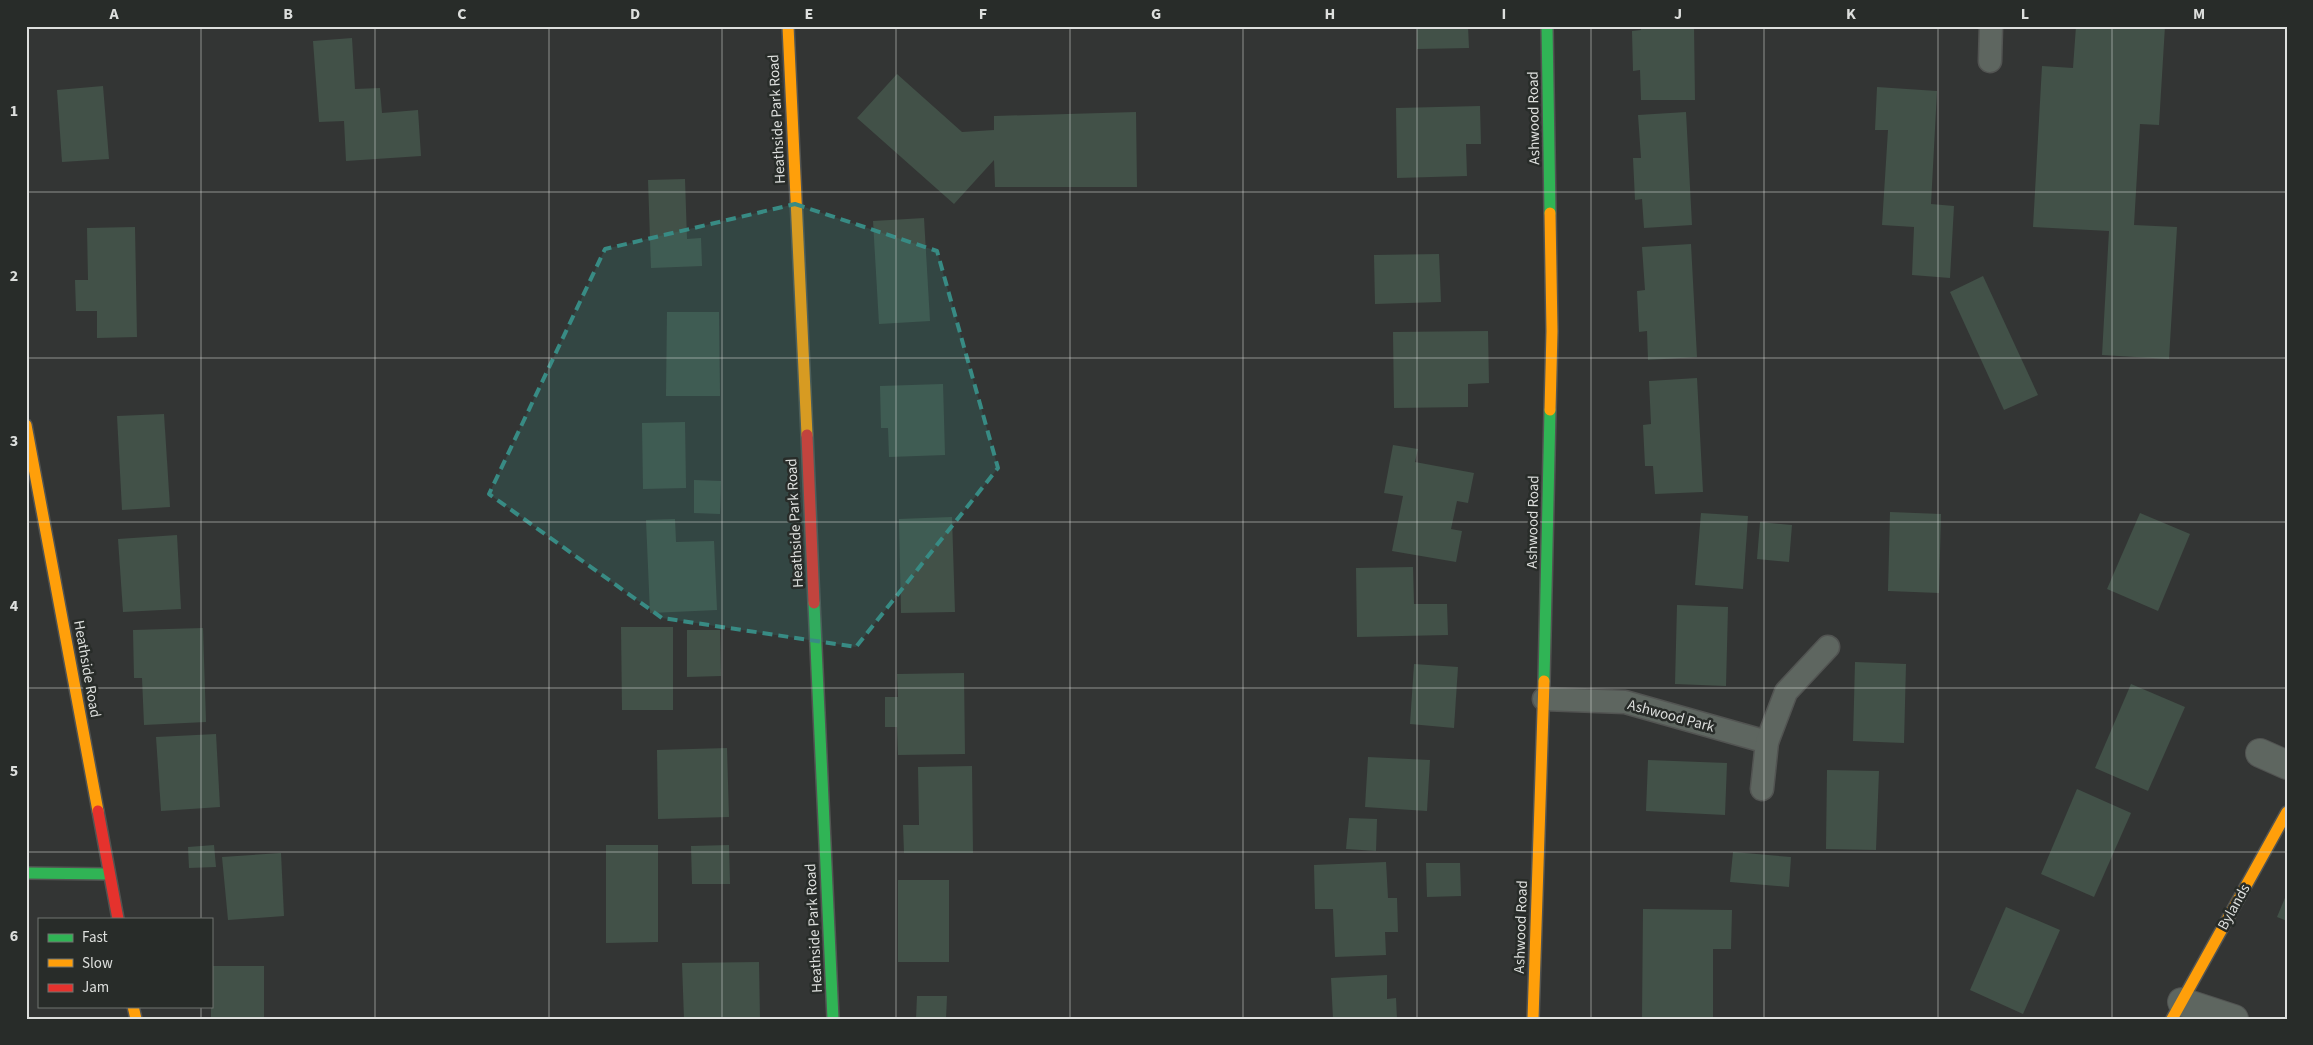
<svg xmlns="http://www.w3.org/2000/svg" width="2313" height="1045" font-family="'Source Sans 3',sans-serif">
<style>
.building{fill:#425148}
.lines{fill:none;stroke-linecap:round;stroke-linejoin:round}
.lane-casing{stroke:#525452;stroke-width:25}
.street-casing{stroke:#525452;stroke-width:30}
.fast-casing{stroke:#525452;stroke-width:14}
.slow-casing{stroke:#525452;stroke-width:14}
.jam-casing{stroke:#525452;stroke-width:14}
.lane{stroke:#5e6660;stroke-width:22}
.street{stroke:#5e6660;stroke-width:28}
.fast{stroke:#30b455;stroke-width:11}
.slow{stroke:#ff9f0a;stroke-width:11}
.jam{stroke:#e5322d;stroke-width:11}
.marked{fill:#388b84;fill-opacity:0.2;stroke:#388b84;stroke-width:4;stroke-dasharray:10 6;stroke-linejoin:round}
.grid{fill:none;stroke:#dddfdd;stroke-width:1;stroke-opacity:0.55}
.labels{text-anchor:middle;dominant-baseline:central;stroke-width:5;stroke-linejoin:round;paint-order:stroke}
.street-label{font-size:15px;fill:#dddfdd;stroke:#282c29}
.neatline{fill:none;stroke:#dddfdd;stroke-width:2}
.grid-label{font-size:16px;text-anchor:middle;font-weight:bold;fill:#dddfdd}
</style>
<rect width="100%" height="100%" fill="#333534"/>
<g class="building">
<polygon points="1417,26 1468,26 1469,48 1417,49"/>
<polygon points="1641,26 1694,26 1695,100 1641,100 1640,70 1633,71 1632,31 1641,30"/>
<polygon points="2076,26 2165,26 2159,125 2140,124 2134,225 2177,227 2169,359 2102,355 2109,231 2033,227 2042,66 2073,68"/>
<polygon points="352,38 355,89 380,88 382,113 418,110 421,156 346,161 344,121 319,122 313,41"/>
<polygon points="897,74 962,132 994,130 994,116 1136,112 1137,187 995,187 994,160 954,204 857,118"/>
<polygon points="103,86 109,159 62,162 57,90"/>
<polygon points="1877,87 1937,91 1931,204 1954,206 1950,278 1912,275 1914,227 1882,225 1888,130 1875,130"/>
<polygon points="1480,106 1481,144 1466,144 1467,176 1397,178 1396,108"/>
<polygon points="1686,112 1692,225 1644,228 1642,199 1635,200 1633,158 1641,158 1638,115"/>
<polygon points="685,179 687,239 701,238 702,266 651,268 648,180"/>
<polygon points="924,218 930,321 879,324 873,221"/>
<polygon points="135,227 137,337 97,338 97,311 76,311 75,280 88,280 87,228"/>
<polygon points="1691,244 1697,357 1648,360 1647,331 1639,332 1637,291 1645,290 1642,247"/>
<polygon points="1439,254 1441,302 1375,304 1374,255"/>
<polygon points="1983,276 2038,395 2004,410 1950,292"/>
<polygon points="667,312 719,312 720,396 666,396"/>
<polygon points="1488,331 1489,383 1468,384 1468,407 1394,408 1393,332"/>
<polygon points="1697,378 1703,492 1655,494 1653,466 1645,466 1643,425 1651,424 1649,381"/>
<polygon points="943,384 945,455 889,457 888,428 881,428 880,386"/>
<polygon points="164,414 170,507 122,510 117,416"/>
<polygon points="685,422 686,488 643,489 642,423"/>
<polygon points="1393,445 1418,449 1415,462 1474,473 1468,503 1457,501 1451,529 1462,531 1456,562 1392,551 1403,496 1384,493"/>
<polygon points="694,480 721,481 720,514 694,513"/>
<polygon points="1890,512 1941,514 1939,593 1888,591"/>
<polygon points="1701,513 1748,516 1743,589 1695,585"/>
<polygon points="2140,513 2190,534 2158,611 2107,589"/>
<polygon points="952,517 955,612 901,613 899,519"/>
<polygon points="675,519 676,542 714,541 717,610 650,613 646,520"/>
<polygon points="1760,522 1792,525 1789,562 1757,559"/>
<polygon points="177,535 181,609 123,612 118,539"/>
<polygon points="1413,567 1414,604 1447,604 1448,635 1357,637 1356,568"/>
<polygon points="1677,605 1728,607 1726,686 1675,684"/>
<polygon points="621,627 673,627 673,710 622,710"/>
<polygon points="203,628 206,722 144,725 142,678 134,678 133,630"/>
<polygon points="687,630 720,630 721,676 687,677"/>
<polygon points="1855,662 1906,664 1904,743 1853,741"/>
<polygon points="1414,664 1458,667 1454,728 1410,724"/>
<polygon points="964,673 965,754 898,755 897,727 885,727 885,697 898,697 897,674"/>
<polygon points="2131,684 2185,707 2148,791 2095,768"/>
<polygon points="216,734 220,807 161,811 156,737"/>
<polygon points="727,748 729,817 658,819 657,750"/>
<polygon points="1368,757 1430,760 1427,811 1365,807"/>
<polygon points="1648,760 1727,763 1725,815 1646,811"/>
<polygon points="972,766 973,853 904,853 903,825 919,825 918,767"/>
<polygon points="1827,770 1879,771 1876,850 1826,849"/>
<polygon points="2077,789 2131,813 2094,897 2041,874"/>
<polygon points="1349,818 1377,819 1376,851 1346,849"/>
<polygon points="214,845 216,867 189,868 188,847"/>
<polygon points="606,845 658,845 658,942 606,943"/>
<polygon points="729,845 730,884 692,884 691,846"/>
<polygon points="1733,852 1791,857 1789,887 1730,882"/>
<polygon points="281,853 284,916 228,920 222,857"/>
<polygon points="1386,862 1388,898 1397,898 1398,932 1385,932 1386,955 1335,957 1333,909 1315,909 1314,865"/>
<polygon points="1426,863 1460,863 1461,896 1427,897"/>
<rect x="898" y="880" width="51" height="82"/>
<polygon points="2287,893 2287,921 2277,917"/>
<polygon points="2006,907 2060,930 2023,1014 1970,990"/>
<polygon points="1643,909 1732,910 1731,949 1713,949 1713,1019 1642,1019"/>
<polygon points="759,962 760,1019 684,1019 682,963"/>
<rect x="211" y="966" width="53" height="53"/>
<polygon points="1387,975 1387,999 1396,998 1397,1019 1333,1019 1331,978"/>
<polygon points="917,996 947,996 946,1019 916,1019"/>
</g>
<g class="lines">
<g class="lane-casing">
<g id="lane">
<polyline points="1990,61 1991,26"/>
<polyline points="1544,699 1625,702 1767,742"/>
<polyline points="1762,789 1767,742 1786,692 1828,647"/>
</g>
</g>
<g class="street-casing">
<g id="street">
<polyline points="2260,753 2287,765"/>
<polyline points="2182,1002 2234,1019"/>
</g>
</g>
<g class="fast-casing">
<g id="fast">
<polyline points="1547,26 1550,213"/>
<polyline points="814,603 833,1019"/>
<polyline points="1544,681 1550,410"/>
<polyline points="26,873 109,874"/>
</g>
</g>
<g class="slow-casing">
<g id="slow">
<polyline points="788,26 807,435"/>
<polyline points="1550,213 1552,331 1550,410"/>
<polyline points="26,425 98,811"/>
<polyline points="133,1006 136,1019"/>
<polyline points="1533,1019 1544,681"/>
<polyline points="2172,1019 2287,812"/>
</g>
</g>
<g class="jam-casing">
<g id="jam">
<polyline points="807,435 814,603"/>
<polyline points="98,811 118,919"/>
</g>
</g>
<use href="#lane" class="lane"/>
<use href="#street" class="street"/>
<use href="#fast" class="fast"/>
<use href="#slow" class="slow"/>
<use href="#jam" class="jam"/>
</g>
<path class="marked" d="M795 204 937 251 998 468 856 647 662 618 489 494 605 249Z"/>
<path class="grid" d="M201 26V919M375 26V1019M549 26V1019M722 26V1019M896 26V1019M1070 26V1019M1243 26V1019M1417 26V1019M1591 26V1019M1764 26V1019M1938 26V1019M2112 26V1019M26 192H2287M26 358H2287M26 522H2287M26 688H2287M26 852H2287M201 1006V1019"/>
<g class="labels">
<g class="street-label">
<text transform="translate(1534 118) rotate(-91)">Ashwood Road</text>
<text transform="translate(777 119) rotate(-93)">Heathside Park Road</text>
<text transform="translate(1533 522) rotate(-89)">Ashwood Road</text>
<text transform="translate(795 523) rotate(-93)">Heathside Park Road</text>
<text transform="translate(87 669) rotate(80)">Heathside Road</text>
<text transform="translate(1671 716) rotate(15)">Ashwood Park</text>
<text transform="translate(2234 907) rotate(-61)">Bylands</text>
<text transform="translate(1521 927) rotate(-88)">Ashwood Road</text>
<text transform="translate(814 928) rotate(-93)">Heathside Park Road</text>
</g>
</g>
<rect width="2313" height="1045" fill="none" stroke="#282c29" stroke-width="55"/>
<rect x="38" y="918" width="175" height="90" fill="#282c29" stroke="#707471"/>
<rect x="48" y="934" width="25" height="8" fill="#30b455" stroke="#707471"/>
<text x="82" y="942" font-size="15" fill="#dddfdd">Fast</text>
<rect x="48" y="959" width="25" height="8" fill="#ff9f0a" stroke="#707471"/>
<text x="82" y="968" font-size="15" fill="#dddfdd">Slow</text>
<rect x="48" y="984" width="25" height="8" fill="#e5322d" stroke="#707471"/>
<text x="82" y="992" font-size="15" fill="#dddfdd">Jam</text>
<rect x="28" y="28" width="2258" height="990" class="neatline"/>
<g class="grid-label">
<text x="114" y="19">A</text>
<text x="288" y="19">B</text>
<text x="462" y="19">C</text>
<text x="635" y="19">D</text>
<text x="809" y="19">E</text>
<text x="983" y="19">F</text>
<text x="1156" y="19">G</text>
<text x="1330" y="19">H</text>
<text x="1504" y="19">I</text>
<text x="1678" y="19">J</text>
<text x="1851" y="19">K</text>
<text x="2025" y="19">L</text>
<text x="2199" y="19">M</text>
<text x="14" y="116">1</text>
<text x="14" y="281">2</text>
<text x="14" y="446">3</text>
<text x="14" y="611">4</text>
<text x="14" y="776">5</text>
<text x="14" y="941">6</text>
</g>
</svg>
